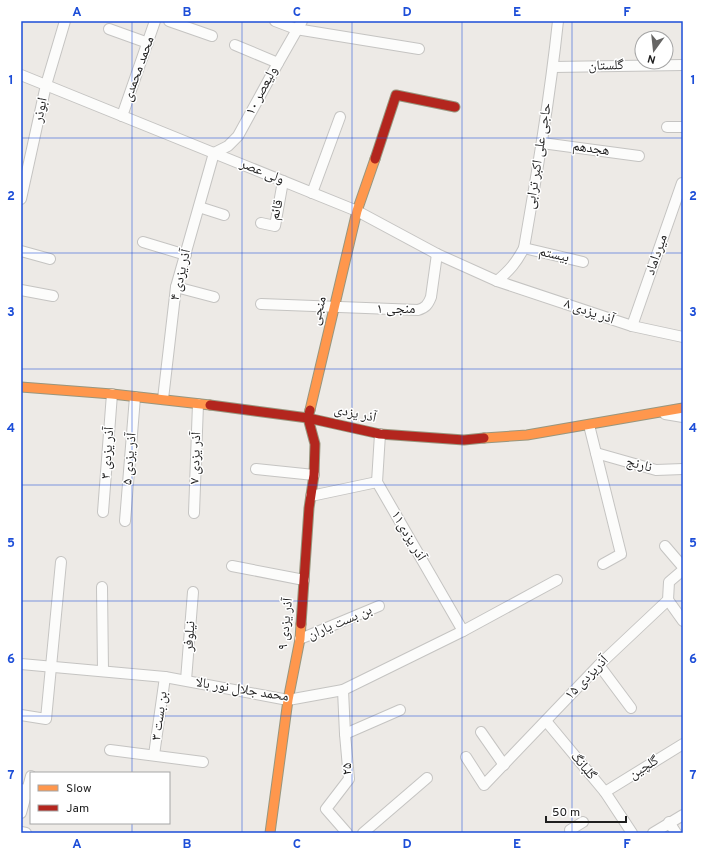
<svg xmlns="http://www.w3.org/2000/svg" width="704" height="854" font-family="Overpass,'Noto Naskh Arabic',sans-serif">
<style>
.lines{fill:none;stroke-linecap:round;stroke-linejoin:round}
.street-casing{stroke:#c5c4c2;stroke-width:12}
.slow-casing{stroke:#98967e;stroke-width:11}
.jam-casing{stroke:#98967e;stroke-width:11}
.street{stroke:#fcfcfb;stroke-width:10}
.slow{stroke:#ff974d;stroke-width:9}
.jam{stroke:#b3261e;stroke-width:9}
.grid{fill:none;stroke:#1d4ed8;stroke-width:1;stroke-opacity:0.55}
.labels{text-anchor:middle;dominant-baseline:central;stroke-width:3;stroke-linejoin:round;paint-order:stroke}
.street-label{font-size:14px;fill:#1e1e1e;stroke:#fff}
.neatline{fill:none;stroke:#1d4ed8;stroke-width:1.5}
.grid-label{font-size:13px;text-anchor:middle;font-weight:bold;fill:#1d4ed8}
</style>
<rect width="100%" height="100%" fill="#edeae6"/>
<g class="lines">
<g class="street-casing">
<g id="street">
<polyline points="169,21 212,36"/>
<polyline points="275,21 296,29 419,49"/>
<polyline points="109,29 148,43"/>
<polyline points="235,45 278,63"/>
<polyline points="554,67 683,65"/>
<polyline points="21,75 357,211 437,254 497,281 632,326 683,337"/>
<polyline points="122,116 155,21"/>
<polyline points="667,127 683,127"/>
<polyline points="542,143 639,156"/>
<polyline points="312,193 340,117"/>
<polyline points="21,199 46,85 65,21"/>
<polyline points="199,207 224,215"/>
<polyline points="261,223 275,226 283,181"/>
<polyline points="143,242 186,255"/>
<polyline points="524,248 583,262"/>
<polyline points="21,251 50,259"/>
<path d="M497 281C510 270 516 263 524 248 537 173 550 97 558 21"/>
<polyline points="176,287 214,297"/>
<polyline points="21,290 53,296"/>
<path d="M261 304 418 310C425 308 428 305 431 297L437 254"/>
<polyline points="632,326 682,183"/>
<polyline points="163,399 176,287 214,153 228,146 238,136 278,63 302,21"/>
<polyline points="665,414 683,417"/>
<polyline points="589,425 621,554 603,564"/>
<polyline points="380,434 377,482 463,631"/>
<polyline points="596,453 656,470 683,469"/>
<polyline points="256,469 314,475"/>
<polyline points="311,496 377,482"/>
<polyline points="103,512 112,394"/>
<polyline points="194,513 198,404"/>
<polyline points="125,521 135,397"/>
<polyline points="665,546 683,567"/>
<polyline points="232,566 304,580"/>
<polyline points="102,587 103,671"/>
<polyline points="668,600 683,621"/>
<polyline points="300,639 379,606"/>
<polyline points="21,664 165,677 288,700 343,690 463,631 557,580"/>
<polyline points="599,665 631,708"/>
<polyline points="186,680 193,592"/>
<polyline points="343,690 345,734 349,779 326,809 347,833"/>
<polyline points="21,715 46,719 61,562"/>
<polyline points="546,721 605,792 632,833"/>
<polyline points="481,732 504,765"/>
<polyline points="345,734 400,710"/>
<polyline points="110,750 203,762"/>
<polyline points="154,755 165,677"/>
<polyline points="466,757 484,785 599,665 668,600 669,582 683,570"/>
<polyline points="21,789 27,791 21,813"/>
<polyline points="27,791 31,776"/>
<polyline points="605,792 683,744"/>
<polyline points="669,822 676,833"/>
<polyline points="570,830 583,822"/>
<polyline points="21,832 26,833"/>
<polyline points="363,833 427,778"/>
<polyline points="653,833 683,815"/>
</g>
</g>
<g class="slow-casing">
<g id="slow">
<polyline points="21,387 112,394 210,405"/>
<polyline points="310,410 357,211 375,159"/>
<polyline points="484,438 527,435 683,408"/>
<polyline points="270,833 288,700 300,639 301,624"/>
</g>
</g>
<g class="jam-casing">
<g id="jam">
<polyline points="375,159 396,95 455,107"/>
<polyline points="210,405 308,418 380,434 464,440 484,438"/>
<polyline points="301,624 309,508 314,475 315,444 308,418 310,410"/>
</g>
</g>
<use href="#street" class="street"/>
<use href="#slow" class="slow"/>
<use href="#jam" class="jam"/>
</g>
<path class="grid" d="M132 21V773M242 21V833M352 21V833M462 21V833M572 21V833M21 138H683M21 253H683M21 369H683M21 485H683M21 601H683M21 716H683M132 823V833"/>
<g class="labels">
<g class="street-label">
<text transform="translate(606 66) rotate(-1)">گلستان</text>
<text transform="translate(139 69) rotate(-70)">محمد محمدی</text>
<text transform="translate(262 91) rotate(-62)">۱۰ ولیعصر</text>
<text transform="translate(41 110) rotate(-78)">ابوذر</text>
<text transform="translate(591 149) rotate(8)">هجدهم</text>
<text transform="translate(539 156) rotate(-81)">حاجی علی اکبر ترابی</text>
<text transform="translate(262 172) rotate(22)">ولی عصر</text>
<text transform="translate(277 210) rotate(-77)">قائم</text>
<text transform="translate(554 255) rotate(13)">بیستم</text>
<text transform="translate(657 255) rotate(-71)">میرداماد</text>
<text transform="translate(181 275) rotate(-77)">۴ آذر یزدی</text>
<text x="396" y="309">منجی ۱</text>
<text transform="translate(319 311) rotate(-76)">منجی</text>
<text transform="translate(589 312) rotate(19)">۸ آذر یزدی</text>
<text transform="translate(355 414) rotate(12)">آذر یزدی</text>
<text transform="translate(108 453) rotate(-86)">آذر یزدی ۳</text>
<text transform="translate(196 458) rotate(-88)">آذر یزدی ۷</text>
<text transform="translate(130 459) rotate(-85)">آذر یزدی ۵</text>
<text transform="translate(639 465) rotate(15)">نارنج</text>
<text transform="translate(408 536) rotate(60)">آذر یزدی۱۱</text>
<text transform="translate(340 623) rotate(-23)">بن بست یاران</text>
<text transform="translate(286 624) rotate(-84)">آذر یزدی ۹</text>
<text transform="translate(190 636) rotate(-86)">نیلوفر</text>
<text transform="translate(587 678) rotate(-46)">۱۵ آذریزدی</text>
<text transform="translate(242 690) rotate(9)">محمد جلال نور بالا</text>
<text transform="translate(160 716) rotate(-82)">بن بست ۳</text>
<text transform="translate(583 766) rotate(50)">گلبانگ</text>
<text transform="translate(644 768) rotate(-31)">گلچین</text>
<text transform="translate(347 769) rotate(-90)">۲۵</text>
</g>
</g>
<rect width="704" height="854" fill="none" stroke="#ffffff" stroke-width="44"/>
<rect x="30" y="772" width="140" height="52" fill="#ffffff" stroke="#a5a5a5"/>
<rect x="38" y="785" width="20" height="6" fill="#ff974d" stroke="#a5a5a5"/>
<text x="66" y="792" font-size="12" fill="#1e1e1e">Slow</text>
<rect x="38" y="805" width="20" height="6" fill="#b3261e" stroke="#a5a5a5"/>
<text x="66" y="812" font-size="12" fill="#1e1e1e">Jam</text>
<g transform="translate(654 50) rotate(195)"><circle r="19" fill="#ffffff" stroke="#a5a5a5"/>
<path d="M0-3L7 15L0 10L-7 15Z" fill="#666564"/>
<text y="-6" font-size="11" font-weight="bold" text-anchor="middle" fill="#1e1e1e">N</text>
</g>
<path d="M546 816v6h80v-6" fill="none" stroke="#1e1e1e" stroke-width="2"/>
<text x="552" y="816" font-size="12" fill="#1e1e1e" stroke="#ffffff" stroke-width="3" paint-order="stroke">50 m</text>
<rect x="22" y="22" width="660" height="810" class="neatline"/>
<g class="grid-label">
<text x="77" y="16">A</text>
<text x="187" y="16">B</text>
<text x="297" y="16">C</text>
<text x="407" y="16">D</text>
<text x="517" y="16">E</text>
<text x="627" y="16">F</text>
<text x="11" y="84">1</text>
<text x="693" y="84">1</text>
<text x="11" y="200">2</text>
<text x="693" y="200">2</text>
<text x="11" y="316">3</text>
<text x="693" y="316">3</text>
<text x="11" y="432">4</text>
<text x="693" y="432">4</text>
<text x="11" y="547">5</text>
<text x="693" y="547">5</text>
<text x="11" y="663">6</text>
<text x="693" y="663">6</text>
<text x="11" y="779">7</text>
<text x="693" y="779">7</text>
<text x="77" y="848">A</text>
<text x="187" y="848">B</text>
<text x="297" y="848">C</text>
<text x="407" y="848">D</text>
<text x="517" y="848">E</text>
<text x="627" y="848">F</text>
</g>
</svg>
